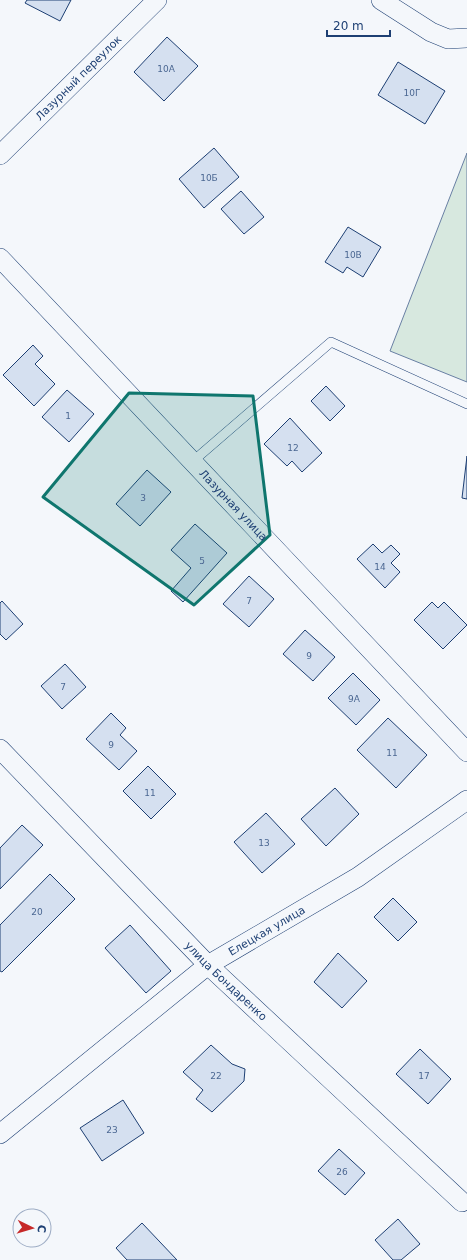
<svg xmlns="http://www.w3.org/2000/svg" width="467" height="1260" font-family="'DejaVu Sans',sans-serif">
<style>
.green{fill:#d7e8df;stroke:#687fa3}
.building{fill:#d5e0f0;stroke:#1d3f73}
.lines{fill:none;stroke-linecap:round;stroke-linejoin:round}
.lane-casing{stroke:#1d3f73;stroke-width:10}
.street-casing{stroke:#1d3f73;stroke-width:20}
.lane{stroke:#f4f7fb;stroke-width:9}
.street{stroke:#f4f7fb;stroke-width:19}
.marked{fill:#0f766e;fill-opacity:0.2;stroke:#0f766e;stroke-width:3;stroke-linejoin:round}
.labels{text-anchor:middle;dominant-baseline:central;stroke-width:3;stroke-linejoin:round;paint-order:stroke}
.number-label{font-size:9px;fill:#4b6792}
.street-label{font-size:11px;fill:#1d3f73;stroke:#f4f7fb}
</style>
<rect width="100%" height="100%" fill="#f4f7fb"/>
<polygon class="green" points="467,153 467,382 390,351"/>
<g class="building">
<polygon points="27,0 71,0 60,21 25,3"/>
<polygon points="167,37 198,66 164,101 134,72"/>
<polygon points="398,62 445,91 425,124 378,95"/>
<polygon points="214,148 239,177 204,208 179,179"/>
<polygon points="241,191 264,217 244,234 221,209"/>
<polygon points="348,227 381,247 363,277 347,267 343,273 325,262"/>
<polygon points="33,345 43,356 35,364 55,384 34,406 3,375"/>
<polygon points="326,386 345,406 330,421 311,401"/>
<polygon points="67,390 94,414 69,442 42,417"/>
<polygon points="290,418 322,453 302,472 292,461 287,466 264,444"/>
<polygon points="467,456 467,499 462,498"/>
<polygon points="147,470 171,492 140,526 116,504"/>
<polygon points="195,524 227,553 183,602 171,591 191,568 171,550"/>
<polygon points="373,544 382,553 391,545 400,554 391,563 400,572 385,588 357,559"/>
<polygon points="249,576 274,599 249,627 223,604"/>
<polygon points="2,601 23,624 6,640 0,634 0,603"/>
<polygon points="432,602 438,608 444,602 467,625 443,649 414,620"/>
<polygon points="305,630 335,657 313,681 283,654"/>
<polygon points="65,664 86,687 62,709 41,686"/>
<polygon points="353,673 380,700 356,725 328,698"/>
<polygon points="111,713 126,728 120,735 137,751 119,770 86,739"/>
<polygon points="388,718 427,755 396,788 357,750"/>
<polygon points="148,766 176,794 151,819 123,791"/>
<polygon points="335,788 359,814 326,846 301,819"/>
<polygon points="266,813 295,844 262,873 234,842"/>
<polygon points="22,825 43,845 0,889 0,848"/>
<polygon points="50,874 75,899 2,972 0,971 0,925"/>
<polygon points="393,898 417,922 398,941 374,917"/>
<polygon points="130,925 171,971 146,993 105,948"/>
<polygon points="338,953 367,981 342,1008 314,982"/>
<polygon points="211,1045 232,1064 245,1069 244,1081 212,1112 196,1099 203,1090 183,1072"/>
<polygon points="420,1049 451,1079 428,1104 396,1074"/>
<polygon points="123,1100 144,1133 102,1161 80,1128"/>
<polygon points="339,1149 365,1173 345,1195 318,1171"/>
<polygon points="398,1219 420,1244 401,1260 393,1260 375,1240"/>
<polygon points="142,1223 177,1260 127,1260 116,1248"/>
</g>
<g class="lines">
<g class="lane-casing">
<polyline id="lane" points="192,462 331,342 467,404"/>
</g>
<g class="street-casing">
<g id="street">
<polyline points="381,0 431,32 448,39 467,38"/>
<path id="s1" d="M0 155 157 0"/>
<path id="s2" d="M0 258 467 752"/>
<path id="s3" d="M0 749 208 965 462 1202"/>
<path id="s4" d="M0 1134 208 965 358 877 467 800"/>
</g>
</g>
<use href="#lane" class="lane"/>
<use href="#street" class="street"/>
</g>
<path class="marked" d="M129 393 253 396 270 535 194 605 43 497Z"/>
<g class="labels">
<g class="number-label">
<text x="166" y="69">10А</text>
<text x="412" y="93">10Г</text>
<text x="209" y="178">10Б</text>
<text x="353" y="255">10В</text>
<text x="68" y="416">1</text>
<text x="293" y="448">12</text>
<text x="143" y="498">3</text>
<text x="202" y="561">5</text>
<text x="380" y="567">14</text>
<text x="249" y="601">7</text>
<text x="309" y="656">9</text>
<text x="63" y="687">7</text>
<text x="354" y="699">9А</text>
<text x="111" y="745">9</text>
<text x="392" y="753">11</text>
<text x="150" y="793">11</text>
<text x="264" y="843">13</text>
<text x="37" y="912">20</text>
<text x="216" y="1076">22</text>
<text x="424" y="1076">17</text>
<text x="112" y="1130">23</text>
<text x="342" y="1172">26</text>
</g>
<g class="street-label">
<text stroke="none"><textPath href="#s1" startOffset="110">Лазурный переулок</textPath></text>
<text stroke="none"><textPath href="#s2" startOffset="340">Лазурная улица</textPath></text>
<text stroke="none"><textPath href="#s4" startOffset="336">Елецкая улица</textPath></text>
<text stroke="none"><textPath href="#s3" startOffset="324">улица Бондаренко</textPath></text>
</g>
</g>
<g transform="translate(32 1228) rotate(95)"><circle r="19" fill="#f4f7fb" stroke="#9eadc5"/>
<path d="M0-3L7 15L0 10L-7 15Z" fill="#c62828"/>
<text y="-6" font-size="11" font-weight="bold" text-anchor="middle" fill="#1d3f73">С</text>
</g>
<path d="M327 30v6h63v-6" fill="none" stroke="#1d3f73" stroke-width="2"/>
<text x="333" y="30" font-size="12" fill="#1d3f73" stroke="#f4f7fb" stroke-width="3" paint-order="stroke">20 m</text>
</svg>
